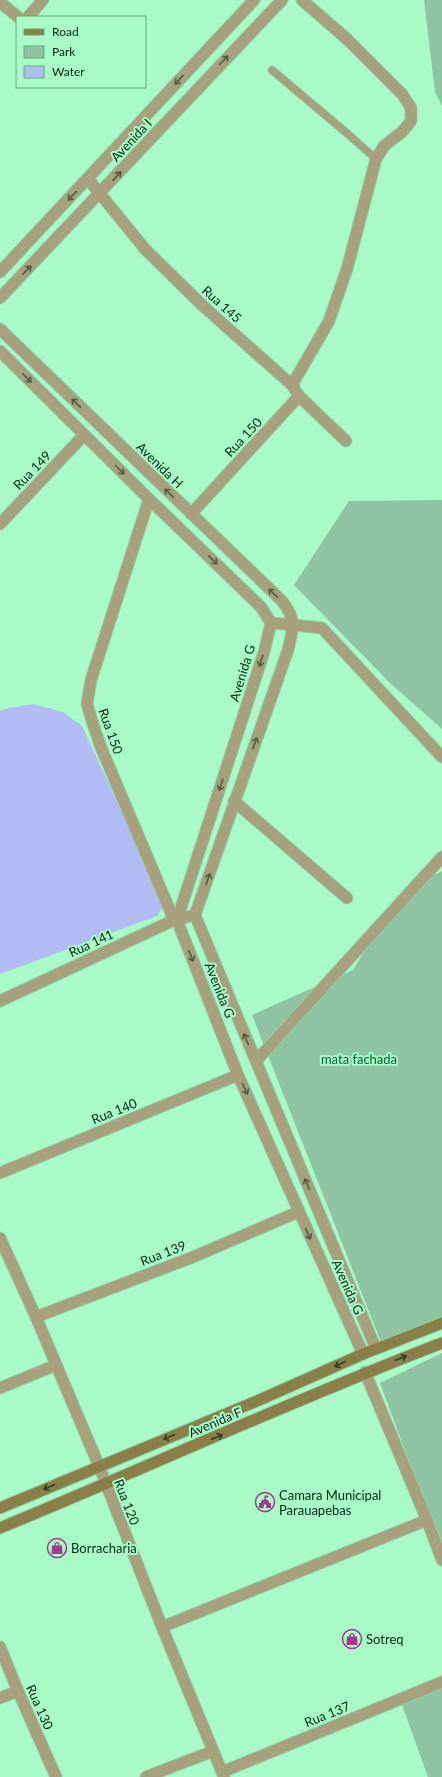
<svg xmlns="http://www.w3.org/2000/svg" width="442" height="1777" font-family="Lato,sans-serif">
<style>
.green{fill:#8ec4a1}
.water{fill:#b1bcf4}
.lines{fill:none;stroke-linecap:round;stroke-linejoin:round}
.service-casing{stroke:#8ad4a6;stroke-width:9}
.minor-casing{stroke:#8ad4a6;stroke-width:13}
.tertiary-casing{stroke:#8ad4a6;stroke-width:13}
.secondary-casing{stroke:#8ad4a6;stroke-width:13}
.service{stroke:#a89f7d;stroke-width:7}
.minor{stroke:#a89f7d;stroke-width:11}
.tertiary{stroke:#a89f7d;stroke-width:11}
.secondary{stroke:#8b7e49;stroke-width:11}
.oneway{stroke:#4e5d43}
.oneway2{stroke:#2c4124}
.labels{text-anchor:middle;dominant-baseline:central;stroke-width:4;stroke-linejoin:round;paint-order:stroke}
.street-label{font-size:13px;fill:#042714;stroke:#a8fac6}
.park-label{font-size:13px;fill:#086339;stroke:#a8fac6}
.poi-label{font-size:13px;fill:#042714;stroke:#a8fac6;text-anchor:start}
</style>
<rect width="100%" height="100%" fill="#a8fac6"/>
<g class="green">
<polygon points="424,0 442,0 442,106 435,92"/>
<polygon points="442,500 442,729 390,683 294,585 349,501"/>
<polygon points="442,871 442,1318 383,1347 252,1015 353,970 398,895"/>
<polygon points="442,1353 442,1550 380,1383"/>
<polygon points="442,1688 442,1777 428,1777 402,1705"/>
</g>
<polygon class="water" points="33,704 63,712 82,726 163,900 162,908 157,916 0,974 0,710"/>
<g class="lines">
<g class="service-casing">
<polyline id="service" points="272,70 349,135 376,159"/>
</g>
<g class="minor-casing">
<g id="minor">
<polyline points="0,2 18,17"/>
<polyline points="28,17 43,0"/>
<polyline points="88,179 145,249 203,306 292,385 299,396 346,441"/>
<polyline points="292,385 329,321 347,269 376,159 384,146 402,132 411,121 411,108 402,94 348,40 302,0"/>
<polyline points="149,499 91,680 87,704 92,721 100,745 174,920"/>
<polyline points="191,514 299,396"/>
<polyline points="0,524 84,435"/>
<polyline points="294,625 322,628 442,757"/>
<polyline points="234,801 347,898"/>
<polyline points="0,1001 174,920 195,915"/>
<polyline points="256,1061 442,857"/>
<polyline points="0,1173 238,1075"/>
<polyline points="0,1238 36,1317 99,1466 162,1627 224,1777"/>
<polyline points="36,1317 193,1257 298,1212"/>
<polyline points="365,1372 427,1520 442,1560"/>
<polyline points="0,1388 56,1365"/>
<polyline points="162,1627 427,1520"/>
<polyline points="0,1647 18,1691 56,1777"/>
<polyline points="0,1698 18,1691"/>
<polyline points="222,1772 442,1682"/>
<polyline points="146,1777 213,1751"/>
</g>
</g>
<g class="tertiary-casing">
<g id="tertiary">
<polyline points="0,272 254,0"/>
<polyline points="0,298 282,0"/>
<path d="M0 329 282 601C297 620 293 628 288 650L195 915 376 1349"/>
<polyline points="0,351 149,499 261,607 271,623"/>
<polyline points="271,623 264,652 177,920 238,1075 363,1354"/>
<polyline points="271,623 294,625"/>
</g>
</g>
<g class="secondary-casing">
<g id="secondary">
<polyline points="0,1508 257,1401 363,1354 442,1323"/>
<path d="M0 1528C148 1467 293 1400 442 1343"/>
</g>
</g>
<use href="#service" class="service"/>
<use href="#minor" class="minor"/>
<use href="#tertiary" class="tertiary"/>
<use href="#secondary" class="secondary"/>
</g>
<defs><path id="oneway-shaft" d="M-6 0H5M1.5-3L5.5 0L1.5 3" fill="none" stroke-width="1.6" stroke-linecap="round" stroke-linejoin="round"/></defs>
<g class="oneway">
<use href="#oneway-shaft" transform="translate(224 60) rotate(-46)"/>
<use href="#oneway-shaft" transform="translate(179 80) rotate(133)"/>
<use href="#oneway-shaft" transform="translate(117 176) rotate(-47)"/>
<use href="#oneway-shaft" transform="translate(72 196) rotate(133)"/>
<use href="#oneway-shaft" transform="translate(27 270) rotate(-46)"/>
<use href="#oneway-shaft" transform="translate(27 378) rotate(45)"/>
<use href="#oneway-shaft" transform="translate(76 403) rotate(-136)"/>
<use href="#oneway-shaft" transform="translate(120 470) rotate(45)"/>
<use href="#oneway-shaft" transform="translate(169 493) rotate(-136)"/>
<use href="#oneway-shaft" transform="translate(213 560) rotate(44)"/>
<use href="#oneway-shaft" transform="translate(273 593) rotate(-136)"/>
<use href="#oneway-shaft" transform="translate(261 661) rotate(108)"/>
<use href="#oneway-shaft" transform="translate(255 743) rotate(-70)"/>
<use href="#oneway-shaft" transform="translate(221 785) rotate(108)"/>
<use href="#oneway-shaft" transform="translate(208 879) rotate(-71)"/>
<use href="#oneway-shaft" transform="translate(191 956) rotate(68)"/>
<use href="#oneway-shaft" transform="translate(246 1039) rotate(-113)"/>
<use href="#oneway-shaft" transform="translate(245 1089) rotate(66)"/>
<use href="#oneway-shaft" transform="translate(307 1184) rotate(-113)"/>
<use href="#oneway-shaft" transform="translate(308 1234) rotate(66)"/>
</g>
<g class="oneway2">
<use href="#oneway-shaft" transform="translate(401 1358) rotate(-21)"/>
<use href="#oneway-shaft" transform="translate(340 1364) rotate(156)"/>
<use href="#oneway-shaft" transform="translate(169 1437) rotate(158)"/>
<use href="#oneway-shaft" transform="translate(217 1437) rotate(-23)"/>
<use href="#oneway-shaft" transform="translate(49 1487) rotate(157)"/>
</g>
<defs>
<g id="civic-ring" transform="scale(1)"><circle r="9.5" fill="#a8fac6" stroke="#a63692" stroke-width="1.5"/><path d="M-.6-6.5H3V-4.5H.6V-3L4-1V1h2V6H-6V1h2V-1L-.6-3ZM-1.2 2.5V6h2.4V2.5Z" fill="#a63692"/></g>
<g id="shop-ring" transform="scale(1)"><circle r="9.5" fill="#a8fac6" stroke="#a63692" stroke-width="1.5"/><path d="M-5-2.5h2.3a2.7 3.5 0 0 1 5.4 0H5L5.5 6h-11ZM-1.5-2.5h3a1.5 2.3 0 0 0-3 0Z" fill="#a63692"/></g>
</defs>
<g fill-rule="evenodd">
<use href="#civic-ring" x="265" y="1502"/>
<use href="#shop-ring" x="57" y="1548"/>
<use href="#shop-ring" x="352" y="1639"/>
</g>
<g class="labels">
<g class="street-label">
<text transform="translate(131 140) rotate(-47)">Avenida I</text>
<text transform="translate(222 304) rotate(42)">Rua 145</text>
<text transform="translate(243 437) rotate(-47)">Rua 150</text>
<text transform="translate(160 465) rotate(44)">Avenida H</text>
<text transform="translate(32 470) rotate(-46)">Rua 149</text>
<text transform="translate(242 673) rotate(-73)">Avenida G</text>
<text transform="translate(111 731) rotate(70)">Rua 150</text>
<text transform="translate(91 943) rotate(-25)">Rua 141</text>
<text transform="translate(220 990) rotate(68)">Avenida G</text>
<text transform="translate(114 1111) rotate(-22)">Rua 140</text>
<text transform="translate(163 1253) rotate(-21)">Rua 139</text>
<text transform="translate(348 1287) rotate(66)">Avenida G</text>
<text transform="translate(215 1422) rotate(-23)">Avenida F</text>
<text transform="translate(127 1502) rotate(69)">Rua 120</text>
<text transform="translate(40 1707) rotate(66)">Rua 130</text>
<text transform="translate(327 1714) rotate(-22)">Rua 137</text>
</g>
<g class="park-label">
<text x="359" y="1059">mata fachada</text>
</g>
<g class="poi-label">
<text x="279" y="1495">Camara Municipal<tspan x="279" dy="15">Parauapebas</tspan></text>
<text x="71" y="1548">Borracharia</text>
<text x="366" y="1639">Sotreq</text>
</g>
</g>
<rect x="16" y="16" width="130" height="72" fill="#a8fac6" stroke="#66a67f"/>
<rect x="24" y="29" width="20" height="6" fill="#8b7e49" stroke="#66a67f"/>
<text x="52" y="36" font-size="12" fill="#042714">Road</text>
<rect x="24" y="46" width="20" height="12" fill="#8ec4a1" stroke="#66a67f"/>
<text x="52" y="56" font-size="12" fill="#042714">Park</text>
<rect x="24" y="66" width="20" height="12" fill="#b1bcf4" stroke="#66a67f"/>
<text x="52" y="76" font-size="12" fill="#042714">Water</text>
</svg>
